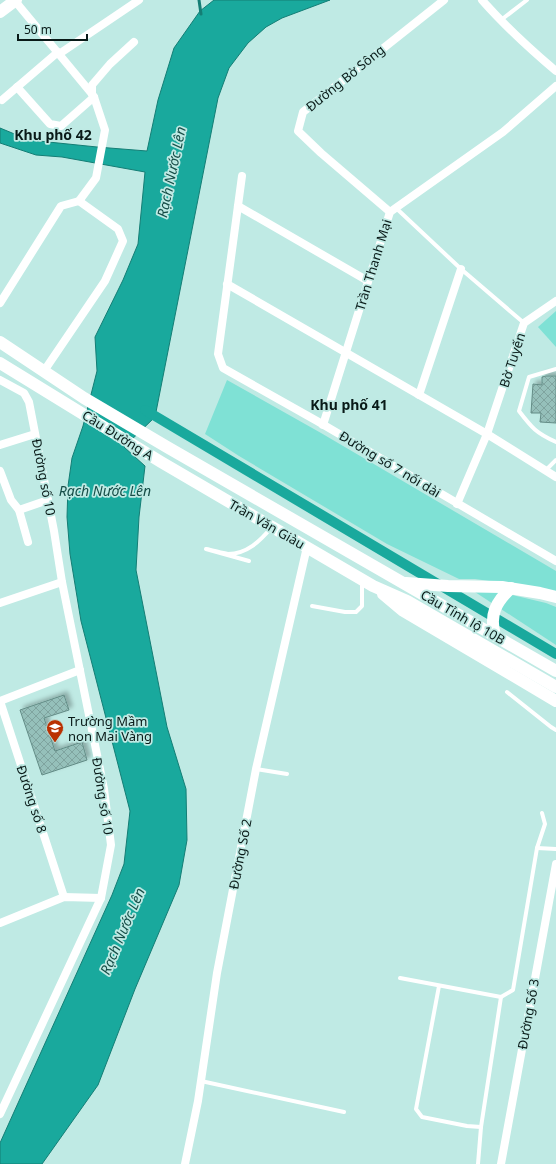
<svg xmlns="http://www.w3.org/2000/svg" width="556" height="1164" font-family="'Noto Sans',sans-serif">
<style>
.park{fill:#7fe1d5}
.water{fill:#19a99d;stroke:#147e75}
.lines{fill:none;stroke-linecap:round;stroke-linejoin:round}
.stream{stroke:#147e75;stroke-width:3}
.canal{stroke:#19a99d;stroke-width:10}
.building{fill:url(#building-cross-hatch);stroke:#648d87;filter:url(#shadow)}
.service{stroke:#fff;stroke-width:4}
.minor{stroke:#fff;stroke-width:8}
.secondary{stroke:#fff;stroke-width:12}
.labels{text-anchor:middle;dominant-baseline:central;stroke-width:3.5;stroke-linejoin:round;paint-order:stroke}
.street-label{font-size:13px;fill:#091a18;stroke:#bfeae4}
.poi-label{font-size:13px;fill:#091a18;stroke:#bfeae4;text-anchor:start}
.neighbourhood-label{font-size:14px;font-weight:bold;fill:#091a18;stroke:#bfeae4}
.water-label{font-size:14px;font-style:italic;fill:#174e48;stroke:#bfeae4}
</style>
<defs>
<pattern id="building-cross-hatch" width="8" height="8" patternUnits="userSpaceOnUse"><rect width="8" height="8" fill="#95c0ba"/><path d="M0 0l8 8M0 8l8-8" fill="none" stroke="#7fa49f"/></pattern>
<filter id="shadow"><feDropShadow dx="3.5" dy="-3.5" stdDeviation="2" flood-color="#0004"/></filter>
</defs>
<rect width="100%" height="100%" fill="#bfeae4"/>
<g class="park">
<polygon points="556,311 556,347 538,327"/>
<polygon points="227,380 321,433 556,571 556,594 537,588 475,579 459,579 387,544 239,456 205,434"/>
<polygon points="487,589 546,603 556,607 556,645 475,592"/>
</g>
<polygon class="water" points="214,0 330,0 282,18 266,27 248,43 229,68 218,98 155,417 124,447 145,466 139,517 136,570 167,727 186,789 187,840 179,885 135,989 98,1085 42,1164 0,1164 0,1143 112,895 124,864 130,811 81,621 70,554 67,517 68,486 72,458 83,426 97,371 95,337 123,280 138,244 145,172 62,157 36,155 0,143 0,128 29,140 97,147 147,151 158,100 174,48 200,11"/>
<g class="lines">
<polyline class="stream" points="199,0 201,14"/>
<polyline class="canal" points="145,410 556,654"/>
</g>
<g class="building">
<polygon points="546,376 556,376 556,423 540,422 541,413 531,413 533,384 542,385 542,377"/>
<polygon points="64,695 69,710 44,718 55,751 82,742 87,760 42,775 20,710"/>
</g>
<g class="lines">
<g class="service">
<polyline points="501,20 527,0"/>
<polyline points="396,208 461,269 524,323"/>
<path d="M556 369 529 377 519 411C532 428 536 433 556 442"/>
<polyline points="545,471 556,460"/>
<path d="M249 561 206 549C213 550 221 553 228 554 247 554 260 541 271 528"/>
<polyline points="312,606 345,612 356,612 362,606 362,583"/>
<polyline points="507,692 551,727 556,730"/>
<polyline points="256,769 287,774"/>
<polyline points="537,848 556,849"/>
<polyline points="400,978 501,997 513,990 537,848 545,824 542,813"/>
<polyline points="439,986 416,1109 422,1117 467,1126 481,1127"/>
<polyline points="201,1081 344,1112"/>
<polyline points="478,1164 481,1127 501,997"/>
</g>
<g class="minor">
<path d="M482 0C505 26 530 49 556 71"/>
<polyline points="15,1 92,94 94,97 105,130 96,178 79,201"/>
<polyline points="59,54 139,0"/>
<polyline points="17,87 50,124 61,126 94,97"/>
<polyline points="92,94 92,85 110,64 134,42"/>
<polyline points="2,100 58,52"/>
<polyline points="242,176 218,354 223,368 317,421 556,561"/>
<polyline points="238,206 368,281"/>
<polyline points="390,212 321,153 298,131 303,112 444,0"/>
<polyline points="227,284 487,434 556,477"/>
<polyline points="0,303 61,206 79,201 118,229 123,241 105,281 44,371"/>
<polyline points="0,380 24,393 29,402 54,531 62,582 104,789 111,845 101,898 0,1114"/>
<polyline points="419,395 461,269"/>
<polyline points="323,425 390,212 503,132 556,86"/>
<polyline points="0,445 35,434"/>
<polyline points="0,471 11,500 19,510 48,500"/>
<polyline points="457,504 487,434 524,323 556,301"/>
<polyline points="19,510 28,542"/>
<polyline points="0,603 62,582"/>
<polyline points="0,701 64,897"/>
<polyline points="0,701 80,670"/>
<polyline points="0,923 64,897 101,898"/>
<polyline points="185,1164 198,1101 217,973 256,769 307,547"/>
<polyline points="501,1164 556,864"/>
</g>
<g class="secondary">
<polyline points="0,12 16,0"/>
<polyline points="0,342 84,398 167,447 556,671"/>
<polyline points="0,363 161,462 373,586 407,601 556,687"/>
<polyline points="406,583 448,586 502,587 540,593 556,597"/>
<polyline points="383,594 402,610 556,701"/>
<path d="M495 635C489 615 496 602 511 588"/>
</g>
</g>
<defs>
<g id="school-pin" transform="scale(0.9)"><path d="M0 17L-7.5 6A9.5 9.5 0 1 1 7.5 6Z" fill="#ba3102" stroke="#bfeae4"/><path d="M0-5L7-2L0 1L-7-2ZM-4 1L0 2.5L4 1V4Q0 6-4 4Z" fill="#fff"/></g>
</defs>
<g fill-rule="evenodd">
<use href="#school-pin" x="55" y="728"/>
</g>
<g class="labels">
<g class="street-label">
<text transform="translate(345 78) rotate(-39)">Đường Bờ Sông</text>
<text transform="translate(373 265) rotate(-73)">Trần Thanh Mại</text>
<text transform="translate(512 360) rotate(-72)">Bờ Tuyến</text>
<text transform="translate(118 435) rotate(32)">Cầu Đường A</text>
<text transform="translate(390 464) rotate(31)">Đường số 7 nối dài</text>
<text transform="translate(44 477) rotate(79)">Đường số 10</text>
<text transform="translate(267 524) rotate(30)">Trần Văn Giàu</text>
<text transform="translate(463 617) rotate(30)">Cầu Tỉnh lộ 10B</text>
<text transform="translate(103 796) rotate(81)">Đường số 10</text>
<text transform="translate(32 799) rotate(72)">Đường số 8</text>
<text transform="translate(240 854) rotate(-79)">Đường Số 2</text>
<text transform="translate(528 1014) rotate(-80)">Đường Số 3</text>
</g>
<g class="poi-label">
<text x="68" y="721">Trường Mầm<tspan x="68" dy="15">non Mai Vàng</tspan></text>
</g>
<g class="neighbourhood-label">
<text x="53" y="134">Khu phố 42</text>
<text x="349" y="404">Khu phố 41</text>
</g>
<g class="water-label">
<text transform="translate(171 172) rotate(-78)">Rạch Nước Lên</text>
<text x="105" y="490">Rạch Nước Lên</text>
<text transform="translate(122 931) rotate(-67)">Rạch Nước Lên</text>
</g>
</g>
<path d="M18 34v6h69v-6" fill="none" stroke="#091a18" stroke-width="2"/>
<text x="24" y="34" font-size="12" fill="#091a18" stroke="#bfeae4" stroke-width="3" paint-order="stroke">50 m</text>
</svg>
